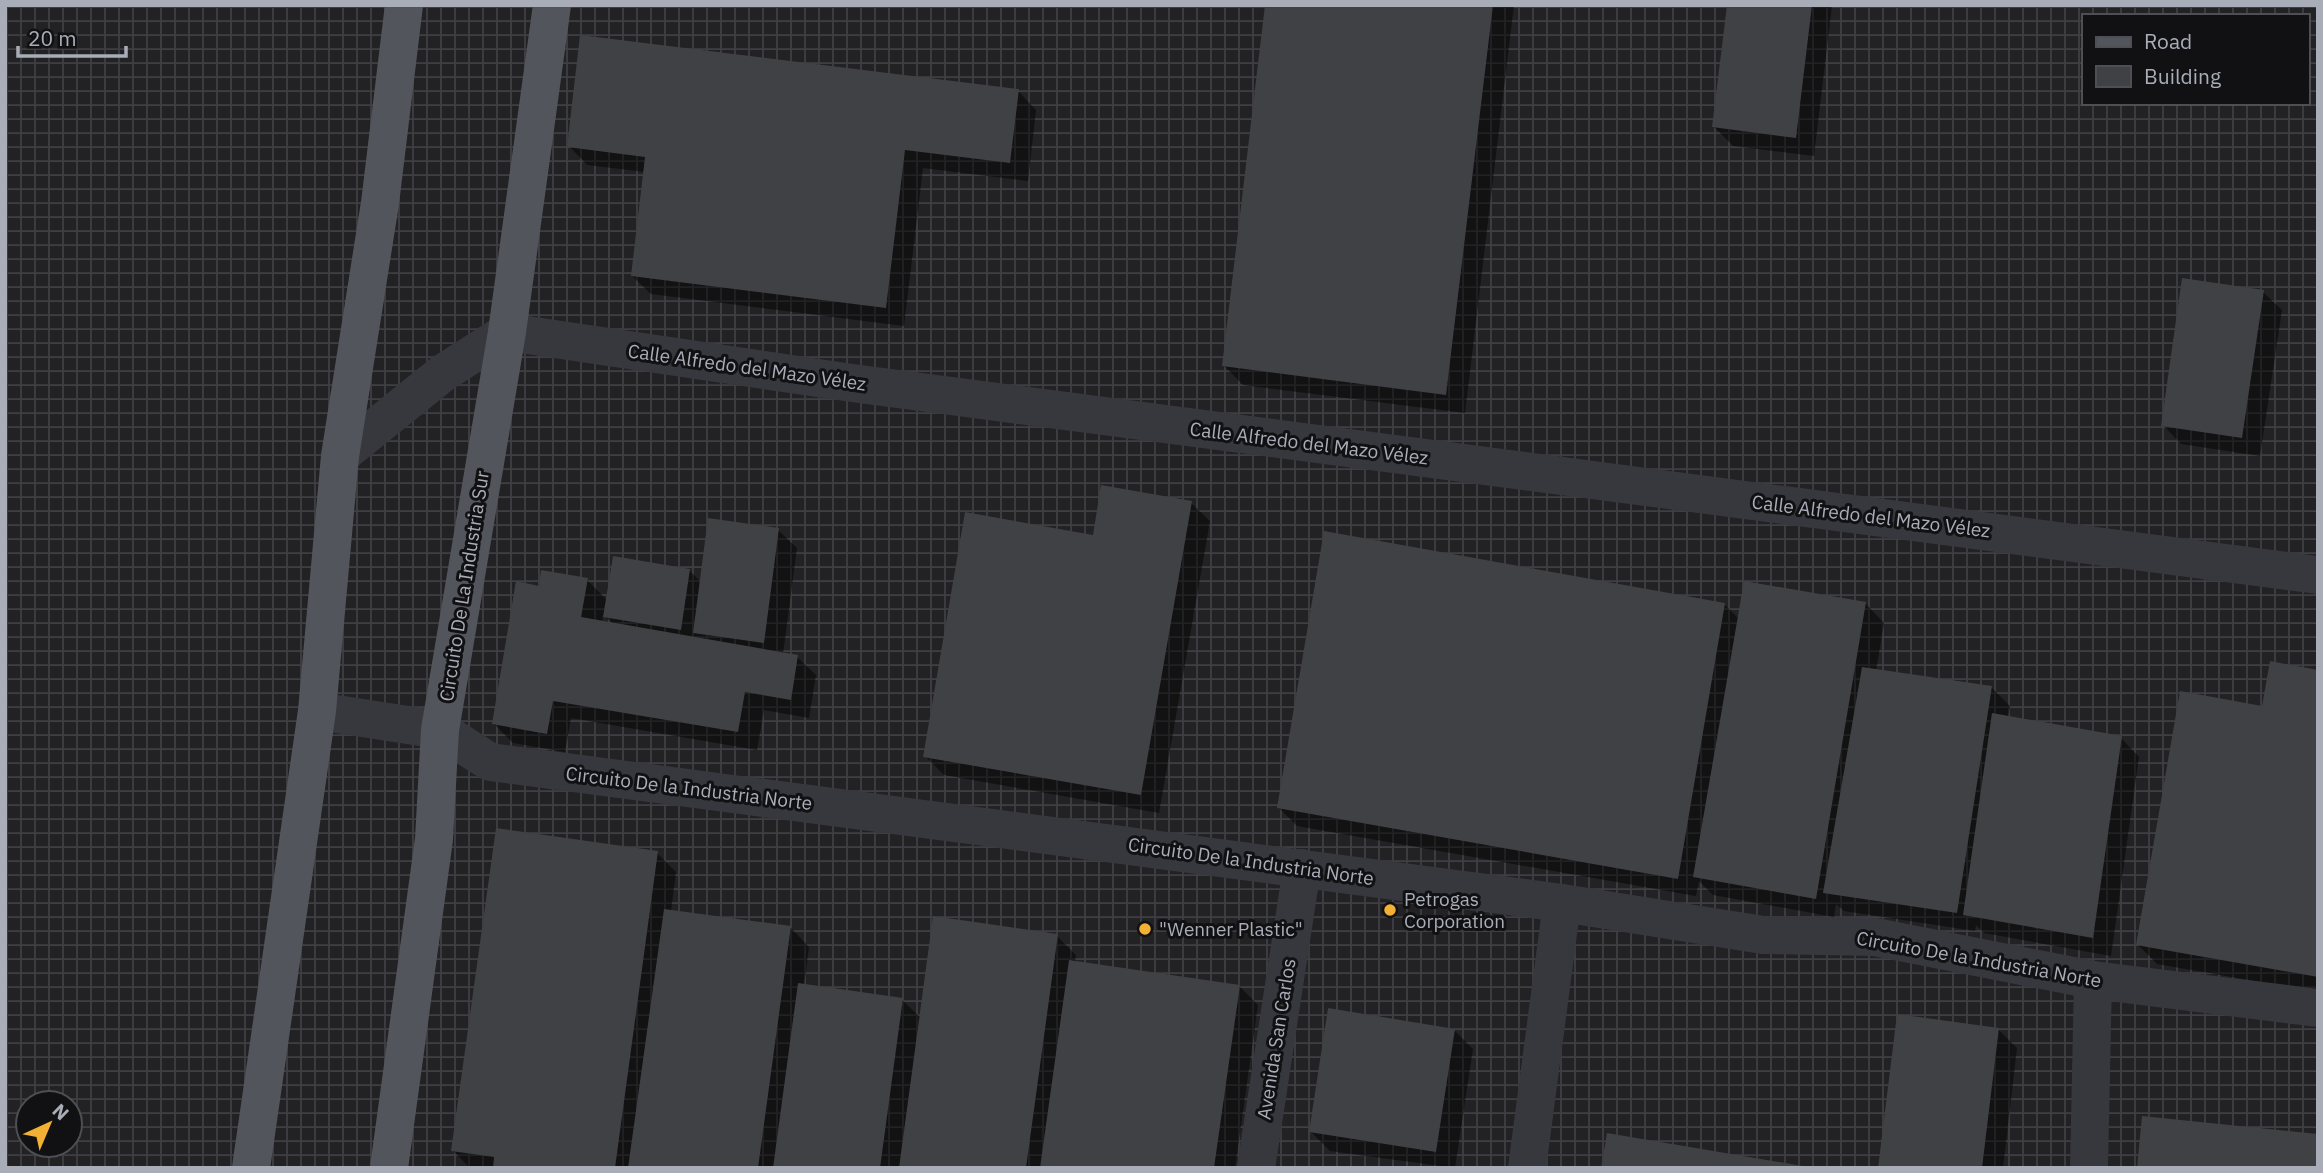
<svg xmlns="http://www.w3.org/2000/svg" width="2323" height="1173" font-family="'IBM Plex Sans',sans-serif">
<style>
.industrial{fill:url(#industrial-grid);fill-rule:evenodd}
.shadow{fill:#0007;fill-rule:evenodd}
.building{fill:#404145}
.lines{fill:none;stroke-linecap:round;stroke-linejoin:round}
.minor{stroke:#37383d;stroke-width:38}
.major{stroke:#53555c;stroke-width:38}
.poi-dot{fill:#f2b134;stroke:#111113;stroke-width:2.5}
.labels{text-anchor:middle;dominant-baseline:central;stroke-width:6;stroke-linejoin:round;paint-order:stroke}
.street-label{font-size:19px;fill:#a8adb8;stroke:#111113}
.poi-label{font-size:19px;fill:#a8adb8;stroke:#111113;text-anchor:start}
</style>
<defs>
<pattern id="industrial-grid" width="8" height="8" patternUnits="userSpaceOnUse" patternTransform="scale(1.75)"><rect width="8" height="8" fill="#222225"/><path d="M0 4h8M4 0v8" fill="none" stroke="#3f3f43"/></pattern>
</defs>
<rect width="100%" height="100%" fill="#161618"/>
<path class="industrial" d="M5 5H2318V1168H5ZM2083 16H2307V103H2083ZM28 1103H70V1145H28Z"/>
<g class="shadow">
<polygon points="1267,5 1514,5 1465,413 1243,385 1224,366"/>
<polygon points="1729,5 1832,5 1814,156 1733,146 1714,127"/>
<polygon points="1018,91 1036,110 1028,181 923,168 904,326 651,294 632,276 645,172 587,165 569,146"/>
<polygon points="2263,292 2282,310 2260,456 2181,444 2163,425"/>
<polygon points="1191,503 1210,521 1159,813 944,775 925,756 1094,537"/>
<path d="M778 530 797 548 783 654 797 657 816 675 809 718 764 710 757 750 571 718 565 752 513 743 494 724 540 588 587 580 608 601 690 571 701 582ZM603 614 614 625 602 623Z"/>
<polygon points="1724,604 1739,619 1866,604 1884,623 1876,671 1991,687 2010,706 2008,718 2121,738 2139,757 2111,956 1984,933 1976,925 1975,931 1844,911 1836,904 1834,917 1713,895 1699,881 1696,896 1297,826 1278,807"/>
<polygon points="2318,671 2318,992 2157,964 2138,945 2264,708"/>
<polygon points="657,853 676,872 671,911 791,928 809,947 804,986 902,1000 921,1018 1057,936 1076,955 1075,963 1239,986 1258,1005 1235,1168 470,1168 453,1151"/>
<polygon points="1998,1029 2017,1048 2003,1168 1880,1168"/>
<polygon points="1454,1030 1473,1049 1455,1168 1330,1151 1311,1132"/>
</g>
<g class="building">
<polygon points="1265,5 1493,5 1446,395 1222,366"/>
<polygon points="1727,5 1812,5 1796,138 1712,127"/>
<polygon points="580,35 1019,89 1010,163 905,150 886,308 631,276 645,157 567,147"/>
<polygon points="2182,278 2264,290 2242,438 2161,426"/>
<polygon points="1101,485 1192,501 1141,795 923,757 965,512 1093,535"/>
<polygon points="708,518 779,528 764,643 693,633"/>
<polygon points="1324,531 1725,603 1678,879 1277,808"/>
<polygon points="613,556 690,569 681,630 603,617"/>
<polygon points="541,570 588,578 581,617 798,655 791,700 745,692 738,732 553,701 547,734 492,724 516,581 539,586"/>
<polygon points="1744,581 1866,602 1816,899 1693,877"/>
<polygon points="2270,661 2318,670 2318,977 2136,945 2180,691 2262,706"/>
<polygon points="1862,667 1992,686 1957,913 1823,893"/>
<polygon points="1992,713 2122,736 2093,938 1963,915"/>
<polygon points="496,828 658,851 615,1168 493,1168 494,1157 451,1151"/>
<polygon points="664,909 791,926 758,1168 628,1168"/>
<polygon points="933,916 1058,934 1026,1168 899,1168"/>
<polygon points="1069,960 1240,985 1214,1168 1040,1168"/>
<polygon points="798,983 903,998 880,1168 773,1168"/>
<polygon points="1328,1008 1455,1029 1436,1152 1309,1132"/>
<polygon points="1897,1014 1999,1028 1982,1168 1878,1168"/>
<polygon points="2142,1116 2318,1134 2318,1168 2137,1168"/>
<polygon points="1607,1133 1803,1166 1803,1168 1601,1168"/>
</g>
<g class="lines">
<g class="minor">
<polyline points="340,456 443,373 507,332 852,383 2318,575"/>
<polyline points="317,711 440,730 490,762 1562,903 1763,935 1875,937 2093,980 2318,1008"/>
<polyline points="1256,1168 1302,868"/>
<polyline points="1527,1168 1562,903"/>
<polyline points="2089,1168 2093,980"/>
</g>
<g class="major">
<polyline points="251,1168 317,711 340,456 380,203 404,5"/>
<polyline points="389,1168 434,839 440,730 507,332 552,5"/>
</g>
</g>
<g class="poi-dot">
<circle cx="1390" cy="910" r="7"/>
<circle cx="1145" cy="929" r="7"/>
</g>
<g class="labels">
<g class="street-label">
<text transform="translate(747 367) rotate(8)">Calle Alfredo del Mazo Vélez</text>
<text transform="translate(1309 443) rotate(7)">Calle Alfredo del Mazo Vélez</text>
<text transform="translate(1871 516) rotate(7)">Calle Alfredo del Mazo Vélez</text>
<text transform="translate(464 586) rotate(-81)">Circuito De La Industria Sur</text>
<text transform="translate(689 788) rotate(7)">Circuito De la Industria Norte</text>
<text transform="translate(1251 861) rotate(8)">Circuito De la Industria Norte</text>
<text transform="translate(1979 959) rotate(10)">Circuito De la Industria Norte</text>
<text transform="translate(1276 1039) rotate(-81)">Avenida San Carlos</text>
</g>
<g class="poi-label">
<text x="1404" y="899">Petrogas<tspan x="1404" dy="22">Corporation</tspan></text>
<text x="1159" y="929">"Wenner Plastic"</text>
</g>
</g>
<rect width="2323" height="1173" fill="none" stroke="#a8adb8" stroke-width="14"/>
<rect x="2082" y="14" width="228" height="91" fill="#111113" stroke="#4d4f55" stroke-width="2"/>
<rect x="2096" y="37" width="35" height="10" fill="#53555c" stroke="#4d4f55" stroke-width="2"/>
<text x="2144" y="49" font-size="21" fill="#a8adb8">Road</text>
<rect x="2096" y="66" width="35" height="21" fill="#404145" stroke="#4d4f55" stroke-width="2"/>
<text x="2144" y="84" font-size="21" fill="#a8adb8">Building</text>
<g transform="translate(49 1124) rotate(44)"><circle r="33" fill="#111113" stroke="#4d4f55" stroke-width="2"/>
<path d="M0-5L12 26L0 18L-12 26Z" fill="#f2b134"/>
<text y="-10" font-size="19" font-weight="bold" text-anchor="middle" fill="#a8adb8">N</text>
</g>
<path d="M18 46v10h108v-10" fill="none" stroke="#a8adb8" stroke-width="3.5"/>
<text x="28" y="46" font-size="21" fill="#a8adb8" stroke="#111113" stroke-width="5" paint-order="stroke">20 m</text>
</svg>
